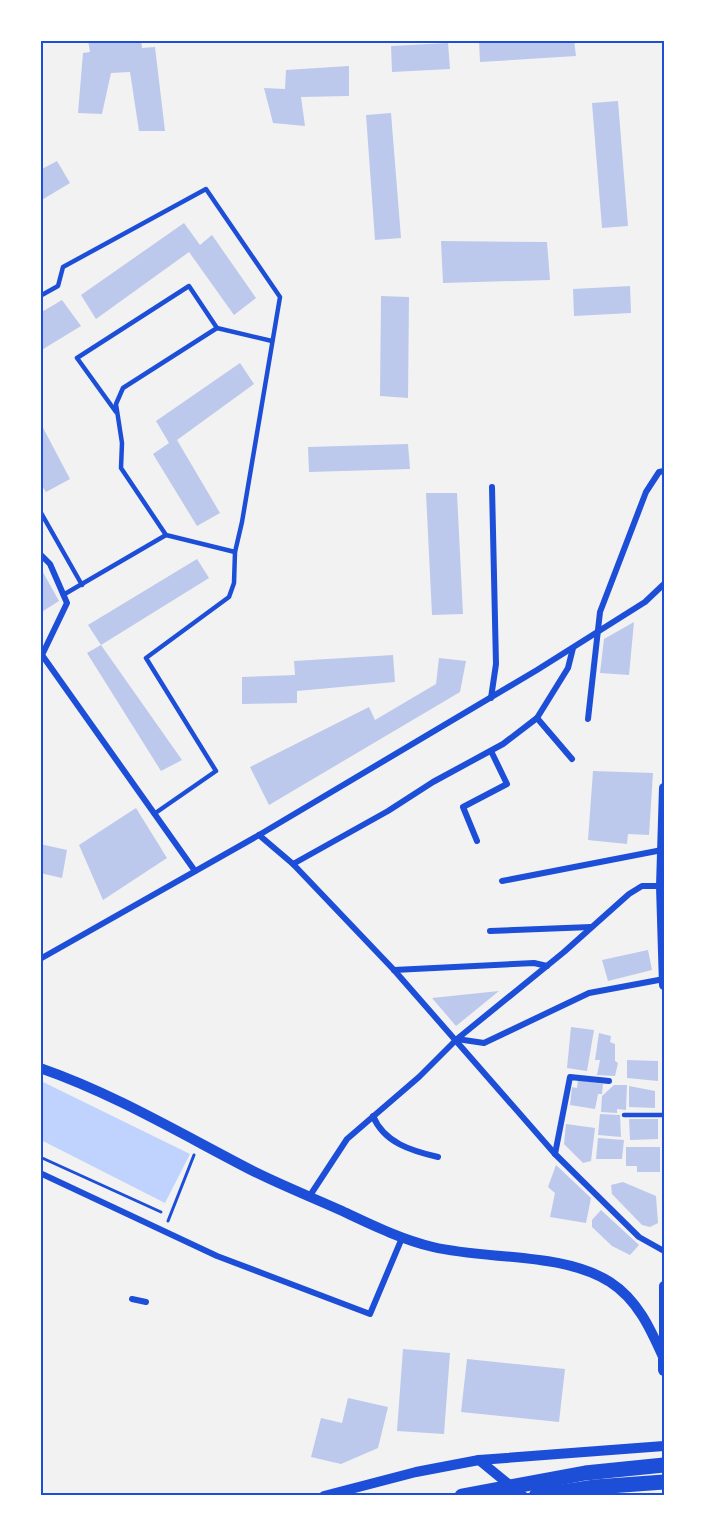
<svg xmlns="http://www.w3.org/2000/svg" width="705" height="1536" font-family="'Titillium Web',sans-serif">
<style>
.water{fill:#bfd3fe}
.building{fill:#bdc9ec}
.lines{fill:none;stroke-linecap:round;stroke-linejoin:round}
.path{stroke:#1d4ed8;stroke-width:3}
.service{stroke:#1d4ed8;stroke-width:4.5}
.minor{stroke:#1d4ed8;stroke-width:6}
.tertiary{stroke:#1d4ed8;stroke-width:10}
.secondary{stroke:#1d4ed8;stroke-width:12}
.primary{stroke:#1d4ed8;stroke-width:15}
.neatline{fill:none;stroke:#1d4ed8;stroke-width:2}
</style>
<rect width="100%" height="100%" fill="#f2f2f2"/>
<polygon class="water" points="41,1081 190,1154 165,1203 41,1140"/>
<g class="building">
<polygon points="88,40 141,40 142,48 155,47 165,131 139,131 130,72 111,73 102,114 78,113 83,53 90,52"/>
<polygon points="479,40 574,40 576,56 480,62"/>
<polygon points="448,43 450,69 392,72 391,46"/>
<polygon points="349,66 349,96 301,97 305,126 273,123 264,88 285,89 286,70"/>
<polygon points="618,101 628,226 602,228 592,103"/>
<polygon points="391,113 401,238 375,240 366,115"/>
<polygon points="57,161 70,183 40,201 40,170"/>
<polygon points="184,223 200,245 212,235 256,298 234,315 189,252 96,319 81,295"/>
<polygon points="441,241 547,242 550,280 443,283"/>
<polygon points="630,286 631,313 574,316 573,289"/>
<polygon points="381,296 409,297 408,398 380,396"/>
<polygon points="62,300 81,326 40,351 40,313"/>
<polygon points="240,363 254,384 177,440 220,513 197,526 153,454 169,443 156,421"/>
<polygon points="40,422 70,479 46,492 40,483"/>
<polygon points="408,444 410,469 309,472 308,447"/>
<polygon points="426,493 457,493 463,614 432,615"/>
<polygon points="197,559 209,578 101,645 88,625"/>
<polygon points="40,567 59,601 40,613"/>
<polygon points="634,622 629,675 600,673 604,639"/>
<polygon points="101,645 182,760 161,771 87,653"/>
<polygon points="393,655 395,682 297,691 297,703 242,704 242,677 295,675 294,661"/>
<polygon points="439,658 466,661 460,692 269,805 250,767 369,707 375,720 436,684"/>
<polygon points="593,771 653,773 649,835 628,834 627,844 588,840"/>
<polygon points="136,808 167,858 103,900 79,845"/>
<polygon points="40,844 67,850 62,878 40,873"/>
<polygon points="648,950 652,970 608,981 602,960"/>
<polygon points="499,991 456,1026 432,998"/>
<polygon points="571,1027 594,1030 587,1071 567,1068"/>
<polygon points="599,1033 611,1036 610,1042 615,1044 615,1061 618,1063 615,1076 597,1075 600,1060 595,1060"/>
<polygon points="627,1060 658,1061 658,1081 627,1078"/>
<polygon points="578,1080 603,1084 602,1094 598,1094 595,1109 570,1105 572,1087 577,1088"/>
<polygon points="614,1085 627,1085 626,1110 617,1109 617,1113 601,1112 602,1096"/>
<polygon points="629,1086 655,1091 655,1108 629,1107"/>
<polygon points="600,1114 620,1115 621,1137 598,1135"/>
<polygon points="629,1119 658,1119 658,1139 630,1140"/>
<polygon points="566,1124 595,1128 591,1161 583,1163 564,1144"/>
<polygon points="598,1138 624,1140 622,1159 596,1159"/>
<polygon points="626,1147 660,1147 660,1172 637,1172 637,1166 626,1166"/>
<polygon points="556,1165 591,1198 586,1223 550,1217 555,1193 548,1187"/>
<polygon points="623,1182 656,1196 658,1223 650,1227 642,1225 612,1194 611,1185"/>
<polygon points="601,1210 639,1245 630,1255 612,1246 592,1227 592,1220"/>
<polygon points="403,1349 450,1353 444,1434 397,1431"/>
<polygon points="467,1359 565,1369 559,1422 461,1412"/>
<polygon points="348,1398 388,1407 378,1448 341,1464 311,1457 321,1418 342,1423"/>
</g>
<g class="lines">
<g class="path">
<polyline points="40,1157 161,1212"/>
<polyline points="168,1221 194,1155"/>
</g>
<g class="service">
<polyline points="40,296 58,286 63,267 206,189 280,297 242,522 235,552 234,583 229,597 146,658 216,771 154,814"/>
<polyline points="217,328 272,341"/>
<polyline points="40,511 82,585"/>
<polyline points="166,535 235,552"/>
<polyline points="63,595 166,535 121,468 122,443 116,404 123,388 217,328 189,286 77,358 116,412"/>
<polyline points="624,1115 664,1115"/>
</g>
<g class="minor">
<polyline points="40,554 50,564 67,603 42,655 195,871"/>
<polyline points="491,698 496,664 492,487"/>
<polyline points="537,718 572,759"/>
<polyline points="588,719 600,612 646,492 659,472 664,471"/>
<polyline points="259,835 293,864 394,970 555,1154 639,1237 664,1251"/>
<polyline points="477,841 463,807 507,784 491,751"/>
<polyline points="293,864 388,811 433,782 503,744 537,718 568,668 573,648"/>
<polyline points="502,881 662,850"/>
<polyline points="490,931 591,927"/>
<polyline points="40,959 259,835 537,670 645,602 664,584"/>
<polyline points="394,970 534,963 547,966"/>
<polyline points="457,1039 484,1043 589,993 664,979"/>
<path d="M373 1116C384 1143 412 1151 438 1157"/>
<polyline points="555,1154 570,1077 609,1081"/>
<polyline points="40,1173 217,1256 370,1314 402,1238"/>
<polyline points="309,1197 347,1139 419,1077 457,1039 564,952 629,894 642,886 661,886"/>
<polyline points="132,1299 146,1302"/>
</g>
<g class="tertiary">
<polyline points="664,788 661,886 664,985"/>
<path d="M40 1068C115 1094 183 1135 253 1171 281 1185 311 1197 340 1210 370 1224 400 1239 433 1247 487 1260 563 1252 610 1282 638 1300 651 1330 664 1359"/>
<polyline points="664,1353 664,1286"/>
<polyline points="479,1460 523,1496"/>
<polyline points="324,1496 416,1472 479,1460 664,1446"/>
</g>
<polyline class="secondary" points="664,1359 664,1370"/>
<g class="primary">
<polyline points="462,1496 585,1473 664,1465"/>
<polyline points="536,1496 595,1487 664,1482"/>
</g>
</g>
<rect width="705" height="1536" fill="none" stroke="#ffffff" stroke-width="84"/>
<rect x="42" y="42" width="621" height="1452" class="neatline"/>
</svg>
